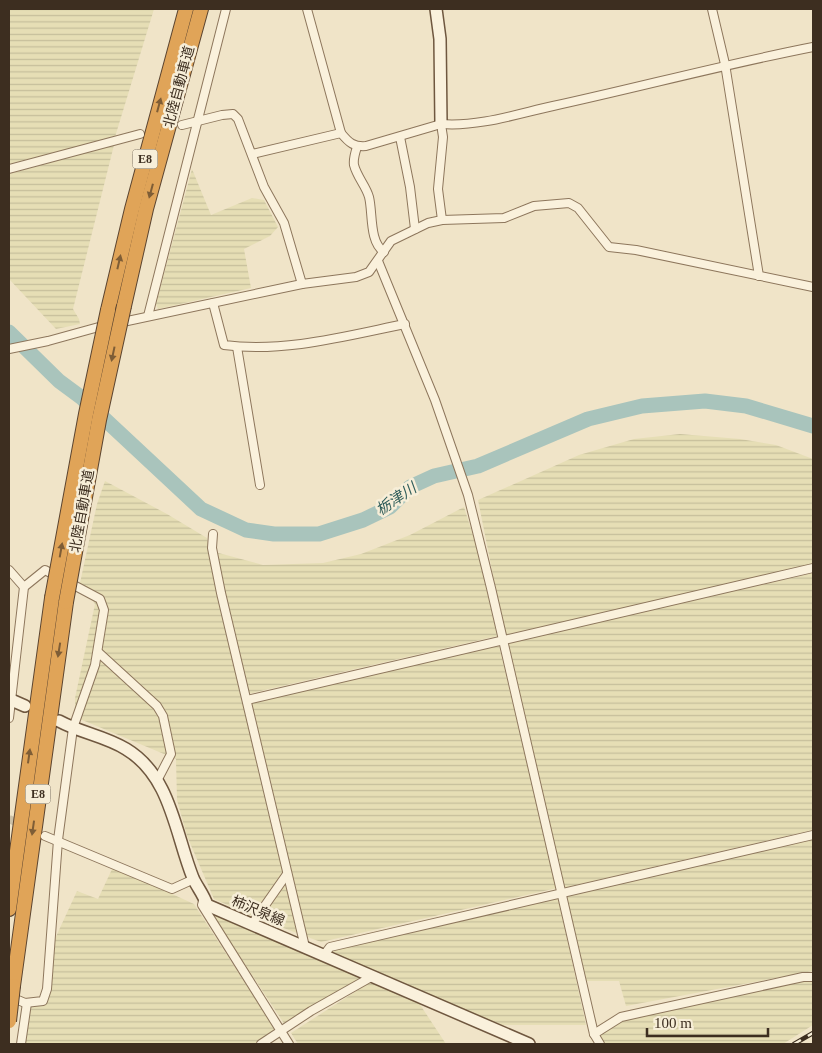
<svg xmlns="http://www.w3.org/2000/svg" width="822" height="1053" font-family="'Times New Roman','Noto Sans JP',serif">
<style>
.farmland{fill:url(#farmland-rules)}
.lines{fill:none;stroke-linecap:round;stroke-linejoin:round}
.river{stroke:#a9c4bc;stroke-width:15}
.street-tunnel{stroke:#ccc0a6;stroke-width:8;stroke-dasharray:8 4;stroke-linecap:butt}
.street-casing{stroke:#8d765c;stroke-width:10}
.secondary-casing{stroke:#6f573f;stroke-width:14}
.highway-casing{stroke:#5b4430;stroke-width:16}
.street{stroke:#faf1dc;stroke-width:8}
.secondary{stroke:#faf1dc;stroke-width:11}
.highway{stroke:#e0a458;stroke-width:14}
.rail-casing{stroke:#3d2e20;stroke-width:4.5}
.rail{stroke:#f7eed8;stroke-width:2.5;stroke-dasharray:8;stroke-linecap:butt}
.highway-bridge-casing{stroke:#5b4430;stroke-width:16;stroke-linecap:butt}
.highway-bridge{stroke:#e0a458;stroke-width:14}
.oneway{fill:#7e5d36}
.labels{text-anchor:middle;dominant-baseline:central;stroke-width:5;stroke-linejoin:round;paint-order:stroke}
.shield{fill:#f7eed8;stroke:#756857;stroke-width:1}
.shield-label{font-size:12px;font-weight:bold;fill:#3d2e20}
.street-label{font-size:14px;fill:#3d2e20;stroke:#f7eed8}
.water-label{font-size:15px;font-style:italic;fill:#2f5d5a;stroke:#f7eed8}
</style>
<defs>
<pattern id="farmland-rules" width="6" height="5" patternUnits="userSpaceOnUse" patternTransform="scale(1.25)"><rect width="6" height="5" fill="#e6deb5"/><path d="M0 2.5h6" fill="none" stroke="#c6bf9b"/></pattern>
</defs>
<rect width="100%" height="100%" fill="#f0e4c8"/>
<g class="farmland">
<polygon points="9,9 154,9 115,137 9,164"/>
<polygon points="114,145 73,309 79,319 80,324 56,329 9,279 9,174"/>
<polygon points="192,169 211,215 252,198 264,200 278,227 270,236 244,249 251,288 158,309 156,304"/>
<polygon points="680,434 740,439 776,445 813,459 813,565 505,635 478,500 579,455 634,439"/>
<polygon points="105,481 167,514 207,538 242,703 499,646 557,888 321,942 262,920 214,899 187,836 177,800 176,759 75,717 75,698 95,604 80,583 97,504"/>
<polygon points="464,507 478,551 497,636 248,694 215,552 263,565 323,563 361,554 410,535"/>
<polygon points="813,573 813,830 563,888 505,644"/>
<polygon points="813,838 813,971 626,1006 619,981 584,981 564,895"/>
<polygon points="113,867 194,904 276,1031 256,1044 21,1044 25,1011 37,1002 43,991 53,943 77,891 98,899"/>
<polygon points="558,898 586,1025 501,1025 333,953 333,949"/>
<polygon points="210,911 364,977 285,1025"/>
<polygon points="803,979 813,979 813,1025 783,1044 604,1044 599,1036 623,1020"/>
<polygon points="372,981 417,1000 446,1044 298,1044 291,1033"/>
</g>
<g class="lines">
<polyline class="river" points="9,332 59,381 82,398 201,509 246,530 274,534 319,534 363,520 390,507 410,487 434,476 478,466 588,419 642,406 705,401 746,406 813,426"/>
<polyline class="street-tunnel" points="9,819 22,825"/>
<g class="street-casing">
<g id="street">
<path d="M307 9 341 133C349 143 354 147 366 146L441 124C478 127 517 114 553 106 640 87 726 64 813 47"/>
<polyline points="712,9 725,64 759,276"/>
<polyline points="441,124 443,137 438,189 442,220"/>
<polyline points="182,125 222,115 233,114 238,119 264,187 284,223 302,284"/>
<polyline points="400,137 410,187 415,229"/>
<path d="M357 147C355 153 353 159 354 165 357 177 366 186 369 197 373 213 369 242 384 252"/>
<polyline points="252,154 341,133"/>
<polyline points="9,169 140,134"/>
<polyline points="378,261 435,400 468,495 491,588 594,1034 600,1044"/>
<path d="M213 303 224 345C284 353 346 336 405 324"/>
<polyline points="148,316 226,9"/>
<polyline points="118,323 302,284 356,277 369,272 391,241 428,223 442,220 504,218 534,206 569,203 578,208 609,247 636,250 813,287"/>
<polyline points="237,347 260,485"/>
<polyline points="9,349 48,341 106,325"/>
<polyline points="213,534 212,548 221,593 305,947"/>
<polyline points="9,570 24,587"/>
<polyline points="98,652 157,706 163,716 171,754 158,779"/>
<polyline points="247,700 813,568"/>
<polyline points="9,718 24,587 45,570 58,577"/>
<polyline points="45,836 172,889 194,879"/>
<polyline points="203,901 202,905 289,1044"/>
<polyline points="252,924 287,874"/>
<polyline points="324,955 330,947 813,835"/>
<polyline points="11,997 25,1003 43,1001 47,989 58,840 73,728 95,665 104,610 100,599 68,582"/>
<polyline points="594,1034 621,1017 803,977 813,977"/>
<polyline points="21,1044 27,1003"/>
<polyline points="261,1044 311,1011 373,976"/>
</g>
</g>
<g class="secondary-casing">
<g id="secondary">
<polyline points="436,9 440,39 441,124"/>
<polyline points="9,699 25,706"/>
<path d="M59 721C81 733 105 736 126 749 171 776 175 833 193 878 197 887 204 895 207 905L529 1044"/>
</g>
</g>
<g class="highway-casing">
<g id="highway">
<polyline points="124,306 146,209 201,9"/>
<polyline points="108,310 132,209 186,9"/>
<polyline points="9,909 52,598"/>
<polyline points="13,986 66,602"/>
</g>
</g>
<use href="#street" class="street"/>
<use href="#secondary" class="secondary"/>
<use href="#highway" class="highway"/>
<g class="rail-casing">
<polyline id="rail" points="794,1044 813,1033"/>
</g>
<use href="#rail" class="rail"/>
<g class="highway-bridge-casing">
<g id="highway-bridge">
<polyline points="52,598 86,414 108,310"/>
<polyline points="66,602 99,420 124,306"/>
<polyline points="9,1021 13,986"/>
</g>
</g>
<use href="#highway-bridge" class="highway-bridge"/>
</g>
<defs><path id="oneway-solid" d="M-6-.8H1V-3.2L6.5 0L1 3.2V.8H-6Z" transform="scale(1.25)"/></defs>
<g class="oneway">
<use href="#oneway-solid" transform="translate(159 105) rotate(-75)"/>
<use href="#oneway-solid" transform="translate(151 191) rotate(105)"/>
<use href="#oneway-solid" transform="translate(119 262) rotate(-77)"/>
<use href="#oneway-solid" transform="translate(113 354) rotate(102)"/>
<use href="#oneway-solid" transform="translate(61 550) rotate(-80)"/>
<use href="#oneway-solid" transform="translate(59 650) rotate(99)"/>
<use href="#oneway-solid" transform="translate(29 756) rotate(-82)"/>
<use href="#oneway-solid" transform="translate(33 828) rotate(98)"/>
</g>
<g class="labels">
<g class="shield">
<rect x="132.5" y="149.5" width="25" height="19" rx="4"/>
<rect x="25.5" y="784.5" width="25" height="19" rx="4"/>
</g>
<g class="shield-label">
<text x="145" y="159">E8</text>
<text x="38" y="794">E8</text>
</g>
<g class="street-label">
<text transform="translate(179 87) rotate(-75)">北陸自動車道</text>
<text transform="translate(82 511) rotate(-80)">北陸自動車道</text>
<text transform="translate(258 911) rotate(23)">柿沢泉線</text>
</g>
<g class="water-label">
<text transform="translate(396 499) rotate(-34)">栃津川</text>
</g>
</g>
<rect width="822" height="1053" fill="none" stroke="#3d2e20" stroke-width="20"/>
<path d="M647 1028v8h121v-8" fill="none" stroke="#3d2e20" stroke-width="2.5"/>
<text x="654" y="1028" font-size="15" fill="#3d2e20" stroke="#f7eed8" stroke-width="4" paint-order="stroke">100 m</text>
</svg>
